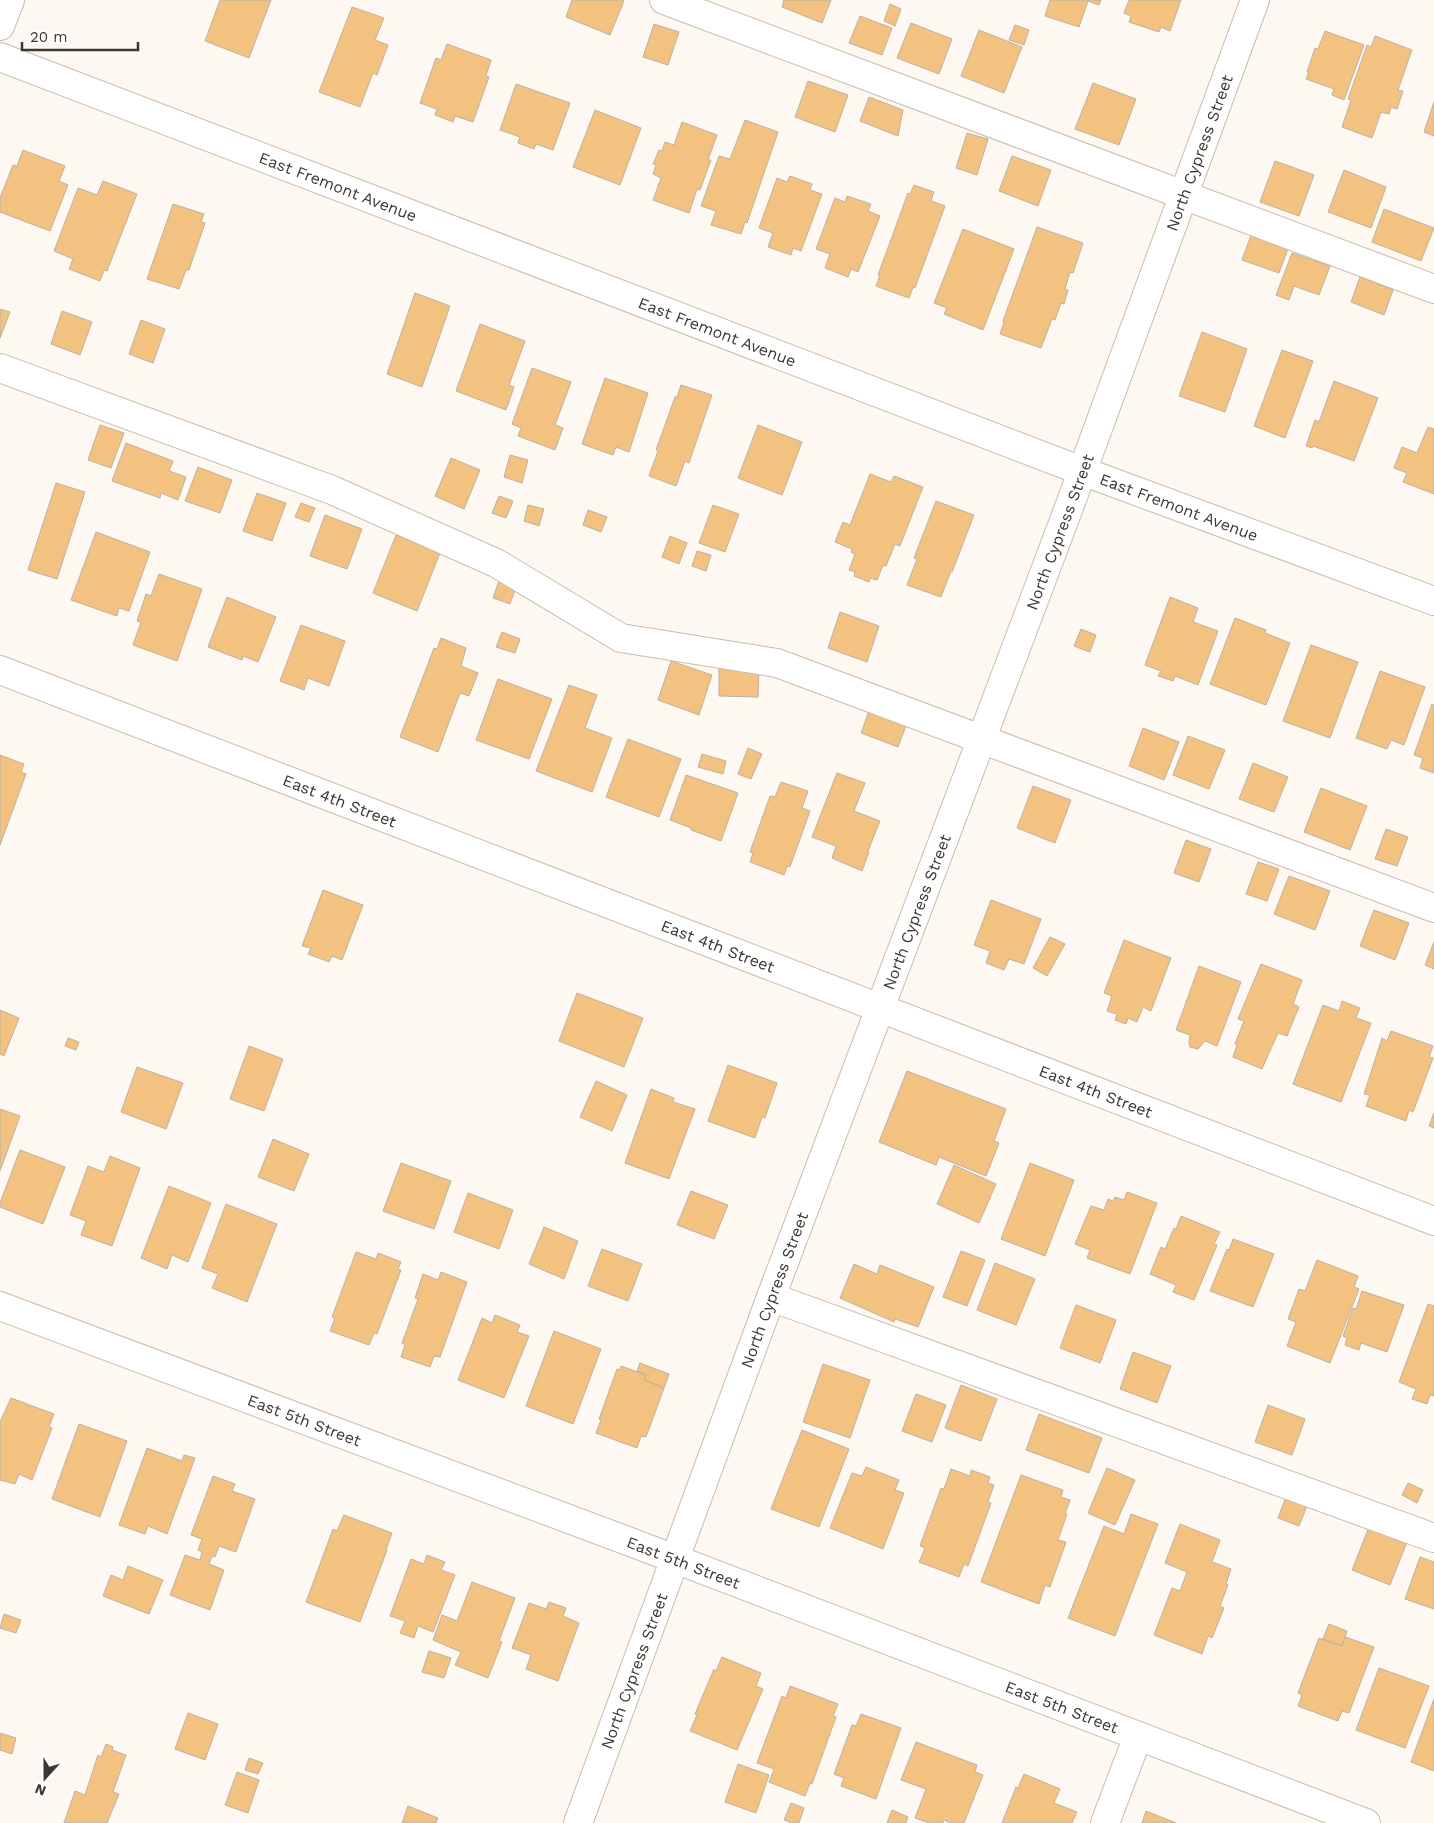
<svg xmlns="http://www.w3.org/2000/svg" width="1434" height="1823" font-family="'Work Sans',sans-serif">
<style>
.building{fill:#f3c281;stroke:#beb1a1}
.lines{fill:none;stroke-linecap:round;stroke-linejoin:round}
.minor-casing{stroke:#c9bcac;stroke-width:30}
.minor{stroke:#fff;stroke-width:28}
.labels{text-anchor:middle;dominant-baseline:central;stroke-width:4;stroke-linejoin:round;paint-order:stroke}
.street-label{font-size:16px;fill:#3c3730;stroke:#fff}
</style>
<rect width="100%" height="100%" fill="#fef8f2"/>
<g class="building">
<polygon points="220,0 271,0 249,58 205,41"/>
<polygon points="572,0 622,0 624,1 610,35 566,17"/>
<polygon points="784,0 831,0 822,23 782,7"/>
<polygon points="1050,0 1101,0 1099,5 1088,1 1079,27 1045,16"/>
<polygon points="1129,0 1181,0 1170,31 1161,27 1159,32 1129,22 1131,16 1124,13"/>
<polygon points="890,4 901,9 895,26 884,21"/>
<polygon points="352,7 384,18 375,40 388,45 377,75 373,73 360,107 319,92"/>
<polygon points="860,16 892,28 882,55 849,43"/>
<polygon points="911,23 952,39 939,74 897,58"/>
<polygon points="654,24 679,32 668,65 643,57"/>
<polygon points="1015,25 1029,30 1024,45 1009,40"/>
<polygon points="979,30 1022,47 1004,93 961,76"/>
<polygon points="1325,31 1364,45 1344,100 1332,95 1334,89 1306,79 1309,72 1307,72 1315,48 1318,49"/>
<polygon points="1375,36 1412,50 1398,90 1403,91 1397,109 1391,107 1389,114 1381,112 1372,138 1342,127 1351,100 1348,99 1367,45 1371,47"/>
<polygon points="447,44 491,60 486,76 489,77 473,122 455,116 453,122 435,115 437,109 420,103 436,58 441,60"/>
<polygon points="808,81 848,95 835,132 795,117"/>
<polygon points="1093,83 1136,99 1119,145 1075,129"/>
<polygon points="516,84 570,103 553,150 536,144 534,149 518,143 520,137 500,130"/>
<polygon points="869,97 903,110 898,136 860,121"/>
<polygon points="1434,102 1434,136 1424,132"/>
<polygon points="595,110 641,128 620,185 573,167"/>
<polygon points="745,120 778,132 747,223 745,222 741,234 711,225 716,211 701,206 719,156 730,159"/>
<polygon points="682,122 717,135 708,160 711,160 700,190 697,189 689,213 653,200 661,178 653,174 656,165 653,164 659,150 662,151 665,142 674,145"/>
<polygon points="967,133 988,139 977,175 956,168"/>
<polygon points="23,150 65,166 59,181 68,185 50,231 0,212 0,198 13,165 17,166"/>
<polygon points="1012,156 1051,170 1038,206 999,191"/>
<polygon points="1275,161 1314,175 1299,216 1260,202"/>
<polygon points="1344,170 1386,187 1371,228 1328,212"/>
<polygon points="790,176 812,184 810,190 822,194 801,251 793,248 791,255 768,247 773,233 759,228 777,178 787,182"/>
<polygon points="103,181 137,194 107,271 104,270 100,281 69,269 73,259 54,251 78,188 97,195"/>
<polygon points="914,185 934,192 931,201 945,206 915,288 913,287 909,298 876,286 880,275 878,275 908,193 910,194"/>
<polygon points="847,196 871,204 868,211 880,216 858,272 851,269 848,277 825,268 830,254 816,249 835,198 845,202"/>
<polygon points="173,204 204,214 201,222 205,223 189,270 186,270 179,289 147,279"/>
<polygon points="1384,209 1434,228 1421,261 1372,242"/>
<polygon points="1037,227 1083,243 1073,273 1070,272 1065,289 1068,290 1064,304 1061,303 1055,320 1052,319 1041,348 1000,334 1004,322 1003,321"/>
<polygon points="963,229 1014,249 983,330 944,314 947,308 934,303"/>
<polygon points="1251,235 1288,249 1279,273 1242,260"/>
<polygon points="1292,253 1330,266 1319,295 1294,286 1289,300 1276,295"/>
<polygon points="1360,277 1393,290 1384,315 1351,302"/>
<polygon points="415,293 450,306 422,387 387,374"/>
<polygon points="0,309 10,312 0,338"/>
<polygon points="62,311 92,322 80,355 51,344"/>
<polygon points="141,320 165,329 153,363 129,354"/>
<polygon points="480,324 525,341 509,385 514,387 506,410 456,391"/>
<polygon points="1202,332 1247,349 1225,412 1179,396"/>
<polygon points="1282,350 1313,361 1285,438 1254,426"/>
<polygon points="532,368 571,382 555,425 563,428 555,450 518,436 521,428 512,424"/>
<polygon points="605,378 648,393 629,452 616,447 613,455 582,444"/>
<polygon points="1334,381 1378,398 1354,461 1313,446 1312,448 1306,446 1315,420 1319,422"/>
<polygon points="681,385 712,395 689,463 685,461 676,486 649,476 658,451 656,450 675,397 677,397"/>
<polygon points="100,425 124,433 111,468 88,460"/>
<polygon points="758,425 802,442 782,495 738,478"/>
<polygon points="1428,427 1434,429 1434,494 1403,482 1407,473 1394,468 1402,447 1417,453"/>
<polygon points="126,443 173,461 169,471 186,477 178,500 161,493 160,498 112,481"/>
<polygon points="510,455 528,460 522,483 504,477"/>
<polygon points="451,458 480,470 464,509 435,496"/>
<polygon points="198,467 232,480 220,513 185,501"/>
<polygon points="870,474 891,482 894,476 923,487 900,546 895,544 886,566 883,565 877,580 870,578 869,582 854,576 855,572 849,570 855,554 851,552 852,549 835,542 843,522 850,525"/>
<polygon points="56,483 85,492 57,579 28,570"/>
<polygon points="257,493 286,503 272,541 243,531"/>
<polygon points="499,496 513,501 506,518 492,513"/>
<polygon points="936,501 974,515 952,572 951,571 941,597 907,585 917,559 914,558"/>
<polygon points="301,503 315,508 309,522 295,517"/>
<polygon points="528,505 544,509 539,526 524,521"/>
<polygon points="713,505 739,514 725,552 699,543"/>
<polygon points="588,510 607,517 601,532 583,525"/>
<polygon points="325,515 362,529 347,569 310,556"/>
<polygon points="96,532 150,552 129,611 119,608 117,616 71,600"/>
<polygon points="396,535 440,553 417,611 373,593"/>
<polygon points="670,536 687,543 679,564 662,557"/>
<polygon points="697,551 711,555 706,571 692,566"/>
<polygon points="159,574 202,589 177,661 133,645 141,622 137,621 146,594 151,596"/>
<polygon points="501,575 518,581 510,604 493,598"/>
<polygon points="227,597 276,617 258,662 243,656 242,660 208,647"/>
<polygon points="1170,597 1198,608 1193,622 1218,631 1198,685 1175,676 1173,681 1158,676 1161,671 1145,665"/>
<polygon points="840,612 879,626 867,662 828,648"/>
<polygon points="1235,618 1266,630 1265,633 1290,643 1266,705 1210,684"/>
<polygon points="301,625 345,641 329,686 308,678 304,690 280,681"/>
<polygon points="1081,629 1096,635 1090,652 1074,646"/>
<polygon points="502,632 520,639 515,653 496,647"/>
<polygon points="441,638 466,648 461,666 478,673 469,696 460,693 438,752 400,737 434,648 437,649"/>
<polygon points="1311,645 1358,662 1330,738 1283,721"/>
<polygon points="671,661 712,675 699,715 658,700"/>
<polygon points="719,668 759,668 758,697 719,696"/>
<polygon points="1380,671 1425,687 1404,745 1391,740 1387,749 1356,738"/>
<polygon points="498,679 552,699 529,759 476,740"/>
<polygon points="569,685 597,695 585,728 612,738 592,792 536,771"/>
<polygon points="1432,704 1434,705 1434,773 1420,768 1423,758 1414,755"/>
<polygon points="870,708 907,723 898,747 861,733"/>
<polygon points="1143,728 1179,742 1164,780 1129,766"/>
<polygon points="1188,736 1225,750 1209,789 1173,775"/>
<polygon points="628,739 681,759 659,817 606,797"/>
<polygon points="748,748 762,754 751,779 738,774"/>
<polygon points="702,754 726,761 723,774 698,767"/>
<polygon points="0,755 24,764 21,772 26,774 0,845"/>
<polygon points="1253,763 1288,777 1274,812 1239,799"/>
<polygon points="837,773 865,783 854,811 880,821 868,851 869,852 862,871 832,858 836,846 812,837"/>
<polygon points="686,775 738,793 721,841 691,830 691,828 670,820"/>
<polygon points="781,782 808,791 802,808 810,811 790,867 787,866 784,875 750,862 753,853 750,852 770,796 775,797"/>
<polygon points="1033,786 1071,800 1055,843 1017,828"/>
<polygon points="1321,788 1367,806 1350,850 1304,832"/>
<polygon points="1386,829 1408,837 1397,866 1375,859"/>
<polygon points="1186,840 1211,849 1199,882 1174,873"/>
<polygon points="1258,862 1279,869 1267,901 1246,894"/>
<polygon points="1289,876 1330,891 1315,930 1274,914"/>
<polygon points="323,890 363,905 342,960 332,956 329,962 308,954 311,948 302,946"/>
<polygon points="991,900 1041,919 1024,964 1009,959 1004,970 986,963 990,951 974,945"/>
<polygon points="1374,910 1409,923 1395,960 1360,946"/>
<polygon points="1050,937 1065,944 1047,976 1033,968"/>
<polygon points="1124,940 1171,958 1151,1011 1143,1007 1137,1022 1128,1018 1126,1024 1115,1020 1117,1014 1107,1011 1112,996 1104,993"/>
<polygon points="1434,942 1434,969 1425,965"/>
<polygon points="1261,964 1302,980 1293,1004 1299,1007 1287,1036 1278,1033 1262,1069 1233,1057 1237,1045 1235,1044 1244,1021 1238,1019"/>
<polygon points="1199,966 1241,982 1217,1046 1205,1041 1198,1049 1190,1047 1189,1042 1190,1035 1176,1030"/>
<polygon points="577,993 643,1018 624,1067 559,1041"/>
<polygon points="1342,1001 1360,1008 1356,1018 1371,1023 1341,1102 1293,1084 1323,1005 1339,1011"/>
<polygon points="0,1010 19,1018 4,1056 0,1054"/>
<polygon points="1391,1031 1433,1046 1429,1057 1433,1058 1413,1112 1409,1110 1406,1121 1366,1106 1370,1095 1364,1094 1382,1038 1387,1041"/>
<polygon points="68,1038 79,1042 76,1050 65,1046"/>
<polygon points="249,1046 283,1059 264,1111 230,1099"/>
<polygon points="728,1065 777,1083 765,1118 762,1117 755,1138 708,1121"/>
<polygon points="137,1067 183,1083 166,1129 121,1112"/>
<polygon points="907,1071 1006,1109 994,1141 999,1143 986,1176 939,1157 936,1165 879,1142"/>
<polygon points="596,1081 627,1095 612,1131 580,1117"/>
<polygon points="651,1089 674,1098 673,1102 695,1109 669,1179 625,1163"/>
<polygon points="0,1109 20,1116 0,1171"/>
<polygon points="1434,1113 1434,1128 1429,1126"/>
<polygon points="273,1139 309,1154 294,1191 258,1177"/>
<polygon points="20,1150 65,1167 43,1224 0,1207 0,1203"/>
<polygon points="110,1156 140,1168 112,1246 81,1235 86,1221 70,1215 88,1166 104,1172"/>
<polygon points="401,1163 451,1181 434,1229 383,1211"/>
<polygon points="1030,1163 1074,1180 1045,1256 1001,1239"/>
<polygon points="954,1165 996,1184 979,1223 937,1204"/>
<polygon points="169,1186 211,1203 188,1262 172,1255 167,1269 141,1258"/>
<polygon points="691,1191 728,1205 714,1239 677,1225"/>
<polygon points="1127,1192 1157,1203 1130,1274 1087,1258 1090,1250 1075,1244 1091,1206 1104,1210 1108,1199 1113,1201 1115,1197 1124,1200"/>
<polygon points="468,1193 513,1210 499,1249 454,1232"/>
<polygon points="226,1204 277,1224 247,1302 212,1288 218,1274 202,1268"/>
<polygon points="1181,1216 1220,1232 1214,1244 1217,1245 1194,1300 1173,1292 1176,1285 1150,1274 1161,1247 1165,1249 1174,1228 1176,1229"/>
<polygon points="544,1227 578,1241 564,1279 529,1264"/>
<polygon points="1233,1239 1274,1254 1253,1307 1210,1291 1227,1249 1229,1250"/>
<polygon points="602,1249 642,1264 628,1301 588,1286"/>
<polygon points="961,1251 985,1260 967,1306 943,1297"/>
<polygon points="356,1252 376,1259 378,1253 401,1262 398,1269 401,1270 377,1334 374,1333 369,1345 330,1331 335,1318 332,1317"/>
<polygon points="1317,1260 1358,1276 1354,1287 1359,1289 1330,1363 1287,1346 1296,1322 1288,1319 1299,1289 1305,1291"/>
<polygon points="995,1263 1035,1279 1016,1325 977,1310"/>
<polygon points="854,1264 877,1274 880,1265 934,1287 918,1327 895,1319 894,1322 840,1298"/>
<polygon points="441,1272 467,1282 440,1357 434,1356 430,1367 401,1357 405,1345 402,1343 418,1299 415,1298 423,1274 438,1280"/>
<polygon points="1362,1291 1404,1305 1387,1352 1361,1343 1359,1350 1345,1345 1347,1338 1343,1336 1353,1308 1356,1309"/>
<polygon points="1428,1304 1434,1306 1434,1396 1430,1395 1427,1404 1412,1399 1416,1389 1399,1382"/>
<polygon points="1076,1305 1116,1320 1100,1363 1060,1348"/>
<polygon points="495,1315 520,1325 517,1332 529,1336 504,1398 458,1380 482,1318 492,1323"/>
<polygon points="554,1331 601,1349 573,1424 526,1406"/>
<polygon points="1133,1352 1171,1366 1157,1403 1120,1389"/>
<polygon points="640,1363 669,1374 664,1388 644,1380 646,1375 637,1371"/>
<polygon points="823,1364 870,1380 850,1438 803,1422"/>
<polygon points="621,1366 646,1375 644,1380 664,1388 646,1437 641,1436 637,1448 596,1433 601,1420 599,1419 617,1369 620,1370"/>
<polygon points="961,1385 997,1399 981,1441 945,1428"/>
<polygon points="916,1394 946,1405 932,1442 902,1431"/>
<polygon points="11,1398 54,1414 49,1427 52,1428 32,1480 19,1474 15,1484 0,1480 0,1422"/>
<polygon points="1268,1405 1305,1419 1292,1455 1255,1442"/>
<polygon points="1039,1414 1102,1438 1089,1473 1026,1450"/>
<polygon points="79,1424 127,1441 100,1517 52,1499"/>
<polygon points="802,1430 849,1449 819,1527 771,1509"/>
<polygon points="147,1448 182,1461 184,1455 195,1458 167,1534 148,1526 145,1534 119,1525"/>
<polygon points="866,1467 899,1480 895,1490 904,1493 883,1549 830,1528 852,1473 862,1476"/>
<polygon points="1107,1468 1135,1480 1115,1525 1088,1513"/>
<polygon points="951,1469 970,1476 971,1470 990,1477 988,1483 994,1485 988,1502 991,1503 968,1566 964,1564 959,1577 919,1562 925,1548 920,1546 941,1488 944,1489"/>
<polygon points="1021,1475 1063,1490 1061,1497 1070,1500 1065,1514 1067,1514 1058,1540 1066,1542 1050,1587 1045,1585 1039,1604 981,1582"/>
<polygon points="213,1476 235,1484 232,1491 255,1499 236,1552 219,1546 215,1557 212,1556 209,1564 224,1570 210,1610 170,1595 185,1555 200,1560 202,1552 198,1550 202,1539 191,1535"/>
<polygon points="1408,1483 1423,1490 1417,1503 1402,1495"/>
<polygon points="1286,1497 1307,1506 1299,1526 1278,1518"/>
<polygon points="1131,1514 1158,1524 1115,1636 1068,1618 1104,1526 1124,1534"/>
<polygon points="344,1515 392,1533 386,1550 387,1550 360,1622 306,1602 333,1529 337,1531"/>
<polygon points="1180,1524 1220,1540 1212,1562 1231,1569 1226,1584 1228,1585 1220,1606 1224,1608 1212,1638 1208,1636 1202,1654 1154,1635 1172,1588 1180,1591 1187,1572 1165,1563"/>
<polygon points="1369,1527 1407,1542 1390,1585 1352,1570"/>
<polygon points="427,1555 445,1562 441,1570 455,1575 433,1632 418,1626 414,1638 400,1633 405,1621 390,1616 411,1559 424,1564"/>
<polygon points="1420,1557 1434,1562 1434,1609 1405,1599"/>
<polygon points="128,1566 163,1580 149,1614 103,1596 111,1575 123,1580"/>
<polygon points="472,1582 515,1598 499,1641 502,1642 488,1678 455,1665 461,1652 433,1640 442,1615 457,1621"/>
<polygon points="549,1602 566,1608 563,1616 579,1623 558,1681 526,1669 531,1655 512,1648 529,1603 546,1609"/>
<polygon points="4,1614 21,1620 16,1633 0,1628"/>
<polygon points="1329,1624 1347,1631 1342,1646 1323,1639"/>
<polygon points="1345,1637 1374,1647 1349,1713 1342,1711 1338,1721 1298,1706 1302,1695 1298,1693 1319,1638 1342,1646"/>
<polygon points="429,1651 451,1658 444,1678 422,1672"/>
<polygon points="722,1657 761,1673 756,1686 763,1689 737,1750 690,1731 697,1715 695,1714 714,1669 716,1671"/>
<polygon points="1379,1668 1429,1686 1405,1748 1356,1730"/>
<polygon points="790,1686 838,1704 833,1716 836,1717 812,1784 810,1783 805,1796 769,1782 774,1769 757,1763 782,1696 786,1698"/>
<polygon points="1434,1699 1434,1771 1411,1762"/>
<polygon points="188,1713 218,1724 205,1760 175,1749"/>
<polygon points="861,1714 901,1728 876,1799 841,1786 844,1778 834,1774 852,1725 856,1726"/>
<polygon points="0,1733 16,1738 12,1754 0,1750"/>
<polygon points="916,1742 977,1765 975,1772 983,1775 964,1823 950,1823 944,1820 943,1823 929,1823 915,1818 926,1789 901,1780"/>
<polygon points="106,1744 113,1747 112,1750 126,1755 113,1792 119,1794 107,1823 64,1823 75,1791 85,1795 98,1755 101,1757"/>
<polygon points="249,1758 263,1763 258,1774 245,1770"/>
<polygon points="738,1764 769,1775 756,1813 725,1802"/>
<polygon points="237,1772 259,1780 248,1813 225,1805"/>
<polygon points="1024,1774 1060,1789 1054,1803 1077,1812 1072,1823 1002,1823 1016,1787 1018,1788"/>
<polygon points="791,1803 804,1808 799,1823 792,1823 784,1820"/>
<polygon points="408,1806 438,1818 436,1823 402,1823"/>
<polygon points="892,1810 908,1817 906,1823 887,1823"/>
<polygon points="1146,1811 1176,1823 1142,1823"/>
</g>
<g class="lines">
<g class="minor-casing">
<g id="minor">
<polyline points="664,0 1434,289"/>
<polyline points="0,26 10,0"/>
<path id="s1" d="M0 57 1082 471 1434 601"/>
<polyline points="0,368 332,490 496,563 621,638 777,663 1434,908"/>
<path id="s2" d="M0 670 1434 1221"/>
<polyline points="771,1297 1434,1538"/>
<path id="s3" d="M0 1306 633 1543 1366 1823"/>
<path id="s4" d="M578 1823 771 1297 1071 502 1255 0"/>
<polyline points="1105,1823 1138,1736"/>
</g>
</g>
<use href="#minor" class="minor"/>
</g>
<g class="labels">
<g class="street-label">
<text stroke="none"><textPath href="#s4" startOffset="1782">North Cypress Street</textPath></text>
<text stroke="none"><textPath href="#s1" startOffset="362">East Fremont Avenue</textPath></text>
<text stroke="none"><textPath href="#s1" startOffset="768">East Fremont Avenue</textPath></text>
<text stroke="none"><textPath href="#s1" startOffset="1262">East Fremont Avenue</textPath></text>
<text stroke="none"><textPath href="#s4" startOffset="1378">North Cypress Street</textPath></text>
<text stroke="none"><textPath href="#s2" startOffset="364">East 4th Street</textPath></text>
<text stroke="none"><textPath href="#s4" startOffset="972">North Cypress Street</textPath></text>
<text stroke="none"><textPath href="#s2" startOffset="769">East 4th Street</textPath></text>
<text stroke="none"><textPath href="#s2" startOffset="1174">East 4th Street</textPath></text>
<text stroke="none"><textPath href="#s4" startOffset="568">North Cypress Street</textPath></text>
<text stroke="none"><textPath href="#s3" startOffset="325">East 5th Street</textPath></text>
<text stroke="none"><textPath href="#s3" startOffset="730">East 5th Street</textPath></text>
<text stroke="none"><textPath href="#s4" startOffset="162">North Cypress Street</textPath></text>
<text stroke="none"><textPath href="#s3" startOffset="1135">East 5th Street</textPath></text>
</g>
</g>
<g transform="translate(45 1778) rotate(201)" stroke="#ffffff" stroke-width="4" paint-order="stroke">
<path d="M0-4L9 19L0 12L-9 19Z" fill="#3c3730"/>
<text y="-8" font-size="14" font-weight="bold" text-anchor="middle" fill="#3c3730">N</text>
</g>
<path d="M22 42v8h116v-8" fill="none" stroke="#3c3730" stroke-width="2.5"/>
<text x="30" y="42" font-size="15" fill="#3c3730" stroke="#ffffff" stroke-width="4" paint-order="stroke">20 m</text>
</svg>
